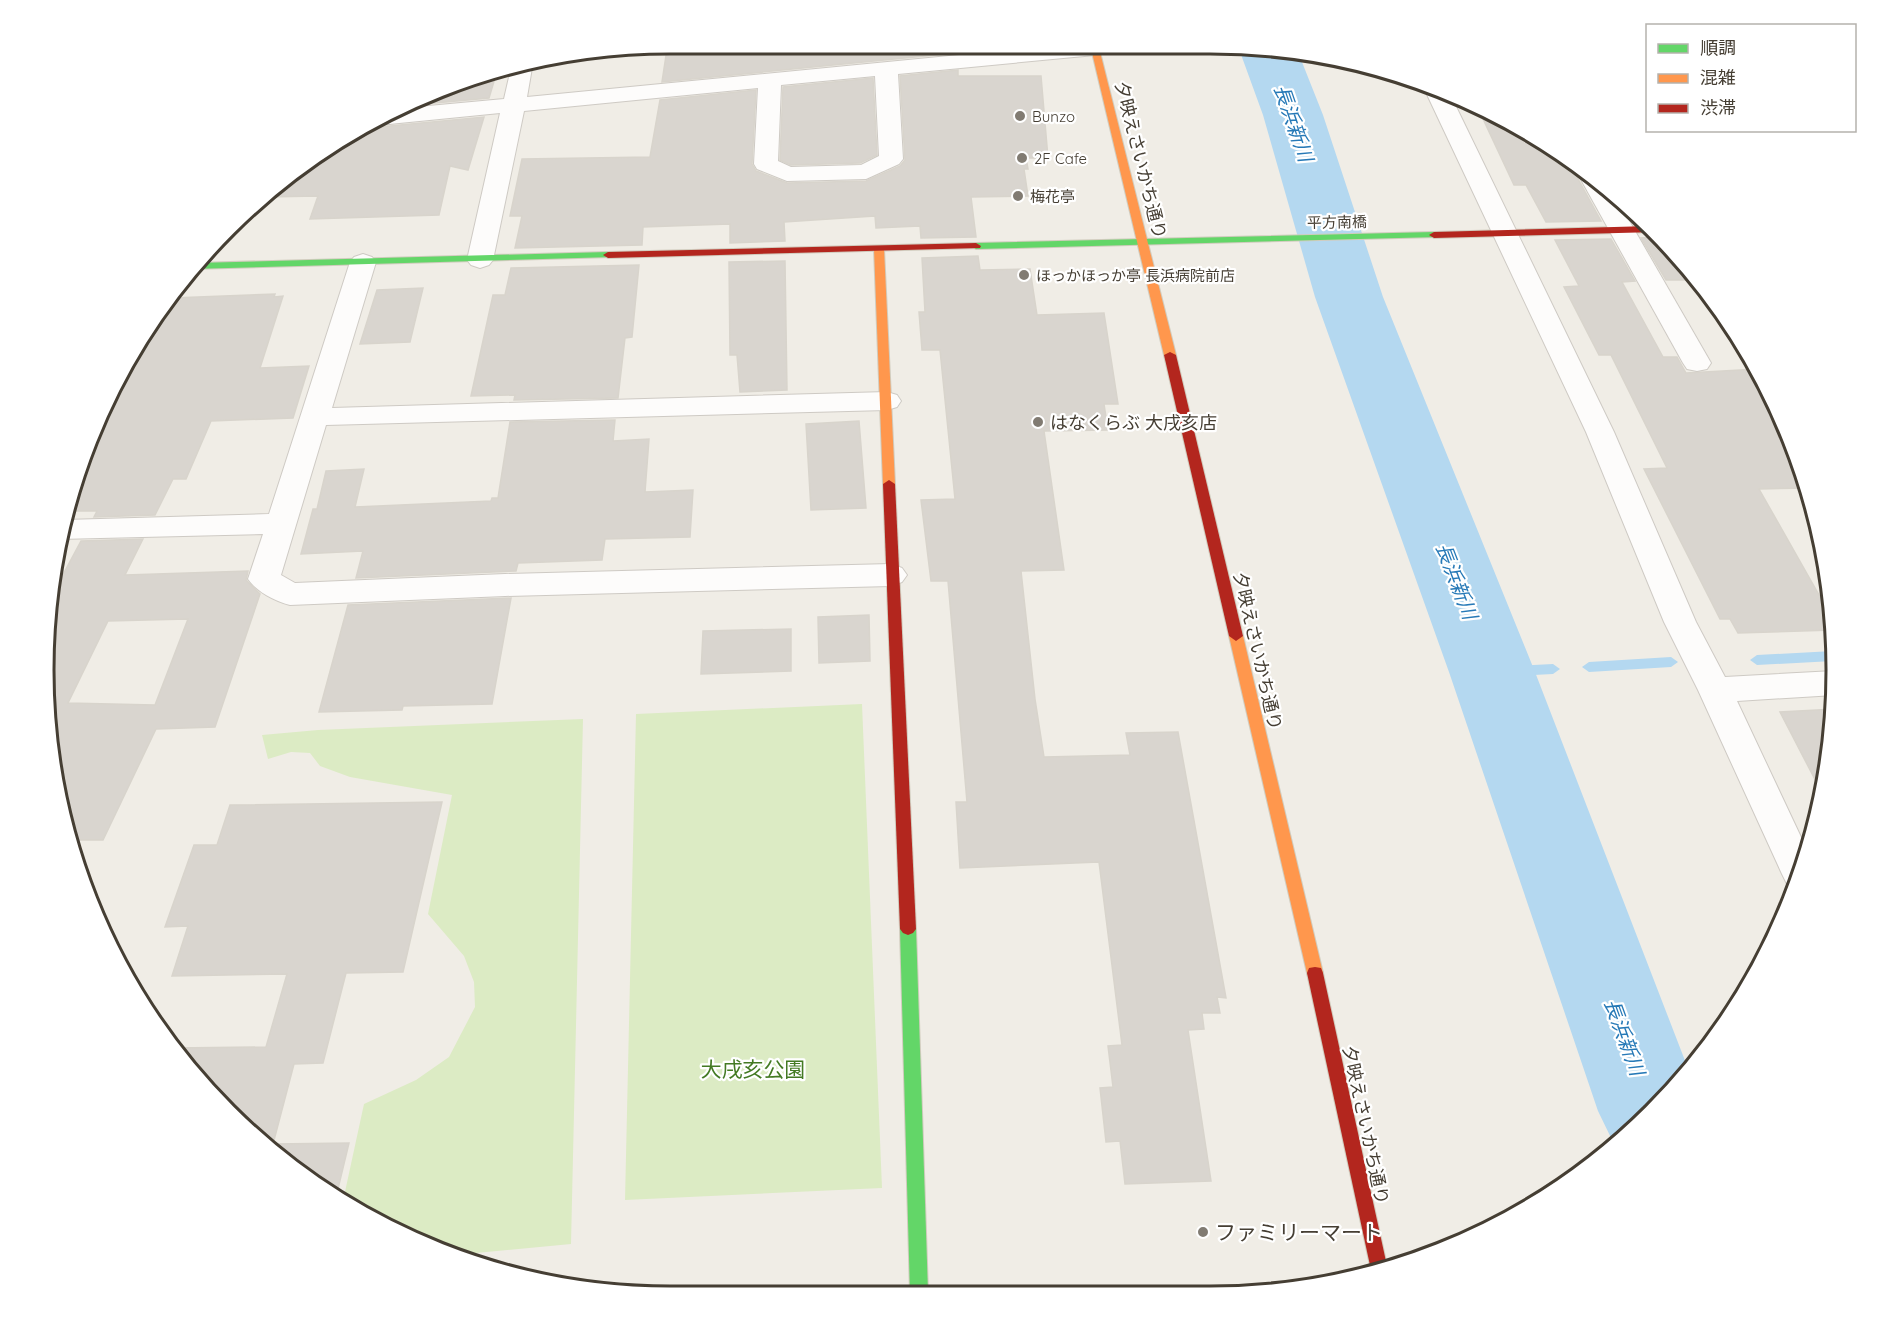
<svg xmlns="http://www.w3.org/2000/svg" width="1880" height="1340" font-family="Quicksand,'Noto Sans JP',sans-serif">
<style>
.green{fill:#dcebc4}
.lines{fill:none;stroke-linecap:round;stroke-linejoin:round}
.stream{fill:#b4d8f0;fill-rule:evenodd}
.river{fill:#b4d8f0;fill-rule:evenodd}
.building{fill:#d9d5cf;stroke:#d8d4cc;stroke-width:1.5;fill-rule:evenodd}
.street-casing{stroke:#cecac4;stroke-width:2}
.fast-casing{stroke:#d1ccbe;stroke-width:2}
.slow-casing{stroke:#d1ccbe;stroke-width:2}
.jam-casing{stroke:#d1ccbe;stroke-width:2}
.street{fill:#fdfcfb;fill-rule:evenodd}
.fast{fill:#63d668;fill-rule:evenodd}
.slow{fill:#ff974d;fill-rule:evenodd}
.jam{fill:#b3261e;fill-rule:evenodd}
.poi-dot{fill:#817b72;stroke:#fff;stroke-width:2}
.labels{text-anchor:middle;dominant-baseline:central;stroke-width:4.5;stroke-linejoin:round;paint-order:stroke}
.far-poi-label{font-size:15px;fill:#453e33;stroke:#fff;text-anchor:start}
.far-street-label{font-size:15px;fill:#453e33;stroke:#fff}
.street-label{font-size:18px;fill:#453e33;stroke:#fff}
.poi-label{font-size:18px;fill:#453e33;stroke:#fff;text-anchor:start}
.water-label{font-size:20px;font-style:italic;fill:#2679b7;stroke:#fff}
.near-park-label{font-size:21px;fill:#437a23;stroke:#fff}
.near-poi-label{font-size:21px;fill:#453e33;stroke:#fff;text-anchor:start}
.rim{fill:none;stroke:#453e33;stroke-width:3}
</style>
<rect width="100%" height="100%" fill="#f0ede6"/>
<g class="green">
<polygon points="862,704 882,1188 625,1200 636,714"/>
<polygon points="583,719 571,1244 455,1255 393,1232 343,1201 364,1104 416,1080 449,1057 475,1007 474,982 464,956 428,914 452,795 350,777 320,766 310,753 291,752 268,759 262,735 318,730"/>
</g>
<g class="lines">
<g class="stream">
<polygon points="1833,651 1833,661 1757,665 1750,660 1757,655"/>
<polygon points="1671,657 1678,662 1671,667 1589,672 1582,667 1589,662"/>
<polygon points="1553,664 1560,669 1553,674 1492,677 1484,672 1492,667"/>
</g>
<polygon class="river" points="1241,47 1298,52 1323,115 1383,297 1535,672 1689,1071 1618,1145 1614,1144 1598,1111 1449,672 1315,297 1263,115 1239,49"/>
</g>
<g class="building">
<polygon points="824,44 954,44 955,53 662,82 667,49 824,46"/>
<polygon points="498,68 489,98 402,106 430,91"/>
<polygon points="958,70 958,76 1041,76 1048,158 1026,158 1028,169 1024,169 1028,196 971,197 976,237 921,238 920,226 876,228 875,216 784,222 785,241 730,243 730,224 643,227 642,245 515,248 522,216 510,216 522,159 650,157 660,100 756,90 752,164 756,171 787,183 866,181 900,166 905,160 900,76"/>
<polygon points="873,78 877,155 860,163 791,165 780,160 783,87"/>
<polygon points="1476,104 1524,128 1581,169 1577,177 1601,221 1546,222 1526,185 1514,185"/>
<polygon points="484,117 468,170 450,166 439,215 310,219 318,196 267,197 322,149 369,124 379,127"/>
<polygon points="1616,194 1623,199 1644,220 1631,220"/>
<polygon points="1661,237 1681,257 1697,280 1666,280 1641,238"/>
<polygon points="1611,239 1635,281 1622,282 1663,357 1677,357 1686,373 1758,369 1803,469 1808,488 1759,489 1832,618 1833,630 1738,633 1730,619 1720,619 1644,469 1667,468 1611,355 1599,355 1564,287 1579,286 1555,240"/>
<polygon points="978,256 980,270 1030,269 1037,315 1104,313 1118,404 1104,404 1108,430 1044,431 1064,570 1021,571 1035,699 1044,757 1130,755 1126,733 1178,732 1226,998 1217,997 1220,1013 1202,1013 1204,1029 1188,1030 1211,1181 1125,1184 1120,1141 1106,1142 1100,1088 1113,1087 1108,1046 1122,1045 1099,862 960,868 956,802 967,802 948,581 931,581 921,500 955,499 940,350 922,350 919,312 925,312 922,258"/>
<polygon points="785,261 787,390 740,392 737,355 730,355 729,262"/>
<polygon points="639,265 632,337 625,338 618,398 514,400 515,395 471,396 493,295 505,295 511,268"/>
<polygon points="423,288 410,342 360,344 377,290"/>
<polygon points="275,294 274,297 283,296 260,368 309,366 293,418 211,421 186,479 173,479 155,515 94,517 97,511 68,511 108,393 172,298"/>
<polygon points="615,420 613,441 649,439 645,492 693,490 690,537 605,539 602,560 518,563 516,571 356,578 363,551 301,554 313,509 317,509 326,471 364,469 355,507 491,501 492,498 498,498 510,422"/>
<polygon points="859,421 866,508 811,510 806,424"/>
<path d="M143 539 125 575 248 571 246 580 260 594 215 727 156 729 103 840H73L49 751 44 670 50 599 81 541ZM188 619 155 705 68 703 108 621Z"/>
<polygon points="511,598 492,704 403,706 402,710 319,712 348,605"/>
<polygon points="869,615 870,661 819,663 818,617"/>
<polygon points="791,629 791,671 701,674 703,631"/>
<polygon points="1835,709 1835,711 1822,793 1780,712"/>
<polygon points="442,802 403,972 346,973 323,1063 294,1064 273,1144 349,1143 336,1197 288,1167 199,1083 174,1048 266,1047 287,974 172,976 188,926 165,927 194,845 217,845 230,805"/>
</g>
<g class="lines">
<g class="street-casing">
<g id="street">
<path d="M1073 44H1103L1106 48 1103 53 1095 55 898 74 903 159 899 164 866 179 787 181 757 169 754 164 758 88 524 111 493 260 489 265 480 268 471 265 467 260 500 113 379 125 371 123 396 109 504 99 512 64 533 62 527 97ZM875 76 879 156 861 165 791 167 778 161 781 85Z"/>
<polygon points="1424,83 1448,90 1614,432 1696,622 1725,677 1834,671 1835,695 1737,701 1808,852 1795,887 1787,884 1782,874 1698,690 1664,622 1586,432 1423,86"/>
<polygon points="1582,171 1612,191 1711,363 1707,369 1697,371 1687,369 1683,363 1579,176"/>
<path d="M363 254 372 257 376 262 332 408 887 392 897 395 901 401 897 407 887 410 326 425 281 575 295 583 505 574 891 564 902 568 907 575 902 582 891 586 505 596 290 605C275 601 257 592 248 579L263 534 59 539 65 520 269 514 350 262 354 257Z"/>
</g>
</g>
<g class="fast-casing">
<g id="fast">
<polygon points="1434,232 1439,235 1438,237 976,249 971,246 976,243"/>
<polygon points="608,252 613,255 612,257 191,269 195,263"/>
<polygon points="908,923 913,925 916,929 928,1293 910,1293 900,929 903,925"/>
</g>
</g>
<g class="slow-casing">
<g id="slow">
<polygon points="1090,44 1098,44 1176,355 1174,357 1166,357 1164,355"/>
<polygon points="879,246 884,249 895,484 889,488 883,484 874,249"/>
<polygon points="1236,631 1243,636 1323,973 1321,978 1315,979 1309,978 1307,973 1229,636"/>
</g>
</g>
<g class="jam-casing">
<g id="jam">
<polygon points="1650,226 1656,232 1434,238 1429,235 1434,232"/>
<polygon points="976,243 981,246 980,248 608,258 603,255 608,252"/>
<polygon points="1170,352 1176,355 1243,636 1236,641 1229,636 1164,355"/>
<polygon points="889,480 895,484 916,929 913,933 908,935 903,933 900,929 883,484"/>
<polygon points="1315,967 1321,968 1323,973 1387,1266 1371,1270 1307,973 1309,968"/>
</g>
</g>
<use href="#street" class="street"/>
<use href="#fast" class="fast"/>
<use href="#slow" class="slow"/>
<use href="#jam" class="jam"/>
</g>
<g class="poi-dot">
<circle cx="1020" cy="116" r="6"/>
<circle cx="1022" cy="158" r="6"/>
<circle cx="1018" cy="196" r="6"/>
<circle cx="1024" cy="275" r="6"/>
<circle cx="1038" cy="422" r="6"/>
<circle cx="1203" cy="1232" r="6"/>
</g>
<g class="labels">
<g class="far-poi-label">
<text x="1032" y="116">Bunzo</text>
<text x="1034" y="158">2F Cafe</text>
<text x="1030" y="196">梅花亭</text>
<text x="1036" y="275">ほっかほっか亭 長浜病院前店</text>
</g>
<g class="far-street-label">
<text transform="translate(1337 222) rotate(-1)">平方南橋</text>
</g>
<g class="street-label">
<text transform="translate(1141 160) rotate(76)">夕映えさいかち通り</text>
<text transform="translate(1258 651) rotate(77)">夕映えさいかち通り</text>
<text transform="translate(1366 1125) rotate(78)">夕映えさいかち通り</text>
</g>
<g class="poi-label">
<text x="1050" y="422">はなくらぶ 大戌亥店</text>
</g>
<g class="water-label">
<text transform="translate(1294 123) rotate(71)">長浜新川</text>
<text transform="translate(1457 581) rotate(69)">長浜新川</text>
<text transform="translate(1625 1037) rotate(70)">長浜新川</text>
</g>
<g class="near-park-label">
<text x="753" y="1069">大戌亥公園</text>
</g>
<g class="near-poi-label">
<text x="1215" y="1232">ファミリーマート</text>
</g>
</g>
<path d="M0 0H1880V1340H0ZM670 54H1210A616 616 0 0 1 1826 670V670A616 616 0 0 1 1210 1286H670A616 616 0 0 1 54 670V670A616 616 0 0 1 670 54Z" fill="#fff" fill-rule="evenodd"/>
<path class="rim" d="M670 54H1210A616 616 0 0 1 1826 670V670A616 616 0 0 1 1210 1286H670A616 616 0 0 1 54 670V670A616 616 0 0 1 670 54Z"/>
<rect x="1646" y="24" width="210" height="108" fill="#ffffff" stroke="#b5b2ad" stroke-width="1.5"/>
<rect x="1658" y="44" width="30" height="9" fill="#63d668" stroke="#b5b2ad" stroke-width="1.5"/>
<text x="1700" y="54" font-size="18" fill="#453e33">順調</text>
<rect x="1658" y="74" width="30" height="9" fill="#ff974d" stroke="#b5b2ad" stroke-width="1.5"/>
<text x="1700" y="84" font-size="18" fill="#453e33">混雑</text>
<rect x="1658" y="104" width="30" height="9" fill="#b3261e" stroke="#b5b2ad" stroke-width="1.5"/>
<text x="1700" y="114" font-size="18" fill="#453e33">渋滞</text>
</svg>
